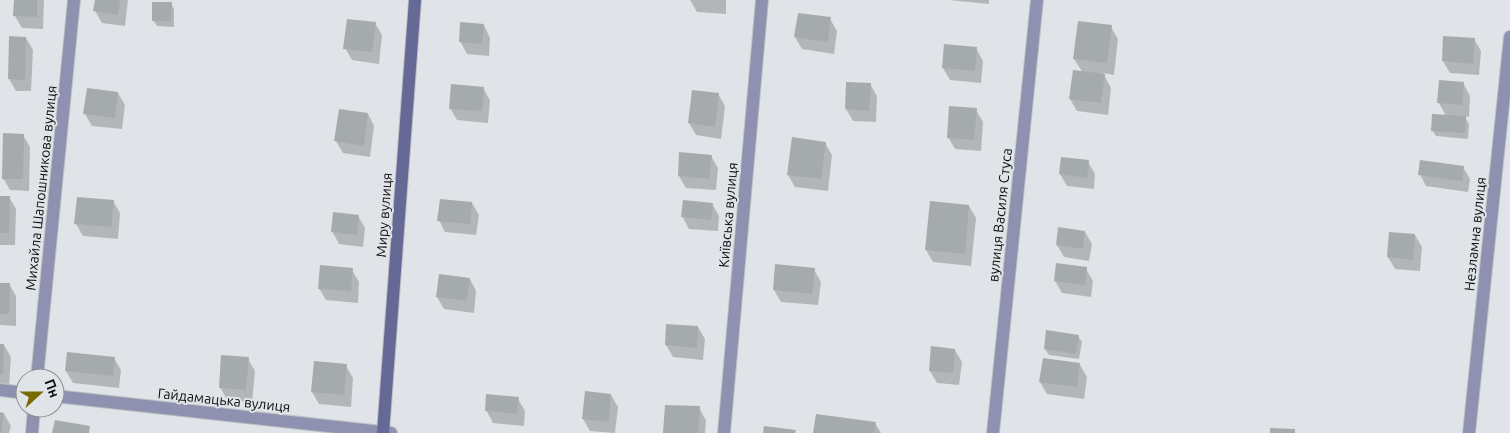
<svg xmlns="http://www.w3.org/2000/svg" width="1510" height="433" font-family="Ubuntu,sans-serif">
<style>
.shadow{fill:#0003}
.building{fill:#a5aaac}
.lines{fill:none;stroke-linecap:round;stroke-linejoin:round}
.minor-casing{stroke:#bec2c5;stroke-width:14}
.secondary-casing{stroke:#bec2c5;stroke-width:14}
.minor{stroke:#8e91af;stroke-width:12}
.secondary{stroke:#666995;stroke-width:12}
.labels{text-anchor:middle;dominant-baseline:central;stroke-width:4;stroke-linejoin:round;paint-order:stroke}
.street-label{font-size:14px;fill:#0b0d0e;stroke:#e0e4e8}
</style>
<rect width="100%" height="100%" fill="#e0e4e8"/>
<g class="shadow">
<polygon points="15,0 44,0 43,29 22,28 15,16"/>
<polygon points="96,0 128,0 125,26 102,23 95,11"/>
<polygon points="690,0 726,0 726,14 697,12"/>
<polygon points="949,0 989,0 989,4"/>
<polygon points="171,3 174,9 174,27 157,26 153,20"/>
<polygon points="799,14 830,19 837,31 834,54 802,49 795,37"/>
<polygon points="375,23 382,35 379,64 352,60 345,48"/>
<polygon points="484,25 490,38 489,56 467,54 460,41"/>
<polygon points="1111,27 1118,39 1114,75 1103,73 1111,88 1108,115 1077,111 1070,99 1083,73 1074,59"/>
<polygon points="26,38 33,50 31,91 16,91 9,79"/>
<polygon points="1474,39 1481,51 1479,75 1450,73 1443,61"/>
<polygon points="976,48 983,61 981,83 950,80 943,68"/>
<polygon points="847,83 870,84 877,96 876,122 853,121 846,109"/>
<polygon points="1463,83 1470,96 1469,117 1464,116 1469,124 1468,139 1436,136 1432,130 1446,116 1439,103"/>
<polygon points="483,88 490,100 488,123 457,120 450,108"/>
<polygon points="118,93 125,105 122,129 92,126 85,114"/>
<polygon points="718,94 725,106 721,139 696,135 689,123"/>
<polygon points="976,110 983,122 981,151 955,149 948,137"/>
<polygon points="368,114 374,126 370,157 343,153 336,141"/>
<polygon points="23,135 30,147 29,191 10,190 3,178"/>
<polygon points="825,143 832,155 828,191 795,187 788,175"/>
<polygon points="711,156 718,168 716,190 686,188 679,176"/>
<polygon points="1088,162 1095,174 1094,189 1067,186 1060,174"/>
<polygon points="1463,167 1470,179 1468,192 1426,186 1420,174"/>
<polygon points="0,197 9,197 16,209 15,245 0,245"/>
<polygon points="113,201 120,213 118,239 83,236 76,224"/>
<polygon points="472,203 479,215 476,235 445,232 439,220"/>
<polygon points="712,204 719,216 718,231 689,229 682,216"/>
<polygon points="969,206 976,218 971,266 933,262 926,250"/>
<polygon points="358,216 365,228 363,247 339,244 332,231"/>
<polygon points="1085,232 1092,244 1089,261 1064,257 1057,245"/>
<polygon points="1415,235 1422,247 1420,271 1395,269 1388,257"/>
<polygon points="1086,269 1093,281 1091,297 1062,293 1055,281"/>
<polygon points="352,270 359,282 358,303 326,300 319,288"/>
<polygon points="814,270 821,282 818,305 781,302 774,290"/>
<polygon points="470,279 476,291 474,313 444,309 437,297"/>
<polygon points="0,284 9,284 16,296 16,326 0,325"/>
<polygon points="698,327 705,339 703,360 673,357 666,345"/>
<polygon points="1078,336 1082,342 1079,359 1049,355 1045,349"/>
<polygon points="0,345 4,345 11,357 9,386 0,385"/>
<polygon points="955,350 962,362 959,385 937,383 930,371"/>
<polygon points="114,358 121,370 119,388 73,383 66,371"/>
<polygon points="248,359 255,371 252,402 227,400 220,387"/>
<polygon points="1080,365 1087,377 1084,399 1047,394 1040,382"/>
<polygon points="346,366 353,378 351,407 319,404 312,392"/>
<polygon points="611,395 618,407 615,433 590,431 583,419"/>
<polygon points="518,399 525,411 524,426 493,423 486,410"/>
<polygon points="699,408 706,420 705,433 665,433"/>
<polygon points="0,413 4,414 11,426 9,433 0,433"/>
<polygon points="875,423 881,433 815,433"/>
</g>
<g class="building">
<polygon points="14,0 37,0 37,17 13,16"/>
<polygon points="95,0 120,0 118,15 93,11"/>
<polygon points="152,2 172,2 171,21 152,21"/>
<polygon points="798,13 831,17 828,42 794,37"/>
<polygon points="347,19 376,22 372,52 343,49"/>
<polygon points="1078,21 1112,25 1107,63 1073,59"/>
<polygon points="460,22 484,24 482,44 459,42"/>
<polygon points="9,36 26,37 25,80 8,79"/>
<polygon points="1443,36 1475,38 1473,64 1442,61"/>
<polygon points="944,44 977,47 975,71 942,68"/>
<polygon points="1073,70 1105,74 1101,103 1069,99"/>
<polygon points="1439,80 1464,82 1462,105 1437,103"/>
<polygon points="846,82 871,83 869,111 845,109"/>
<polygon points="451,84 484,87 482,111 449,109"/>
<polygon points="87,88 118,92 115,118 83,114"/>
<polygon points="692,90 719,93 715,127 688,123"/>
<polygon points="949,106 977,108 974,140 947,138"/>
<polygon points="339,109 368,113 364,146 334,141"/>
<polygon points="1432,114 1466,116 1465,133 1431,131"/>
<polygon points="3,133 24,134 23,179 2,179"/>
<polygon points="792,137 826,142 821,179 787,175"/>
<polygon points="679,152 712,155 709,179 678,176"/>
<polygon points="1061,157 1089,160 1087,178 1059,174"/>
<polygon points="1420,160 1464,166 1462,181 1418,175"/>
<polygon points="0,196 10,196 9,233 0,233"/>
<polygon points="77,197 114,200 111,227 74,224"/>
<polygon points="440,199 472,202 470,224 437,221"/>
<polygon points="683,200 713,203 711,220 681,217"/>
<polygon points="930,201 969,205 965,254 925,250"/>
<polygon points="333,212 359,215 357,235 331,232"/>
<polygon points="1058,227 1085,231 1083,249 1056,245"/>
<polygon points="1389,232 1415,234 1413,260 1387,257"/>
<polygon points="1056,263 1087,267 1085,285 1054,281"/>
<polygon points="775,264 815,268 812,294 773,290"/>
<polygon points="320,265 353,268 351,291 318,289"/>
<polygon points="439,274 470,278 467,301 436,297"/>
<polygon points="0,283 10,283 9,314 0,314"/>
<polygon points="666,324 698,326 697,348 665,345"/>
<polygon points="1046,330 1079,335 1076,354 1044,349"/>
<polygon points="0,344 4,344 3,374 0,374"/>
<polygon points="931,346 955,349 953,373 929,371"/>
<polygon points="67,352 115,357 113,376 65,371"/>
<polygon points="221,355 249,357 246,390 219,388"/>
<polygon points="1043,358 1080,363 1077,387 1039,382"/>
<polygon points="314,361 347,364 344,395 311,392"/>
<polygon points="585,391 611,394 609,422 582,419"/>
<polygon points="486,394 519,397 517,414 485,411"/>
<polygon points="665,405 700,406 698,433 663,433"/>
<polygon points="0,412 4,413 1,433 0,433"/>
<polygon points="816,414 876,422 874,433 813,433"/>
<polygon points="55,420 90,426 89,433 52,433"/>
<polygon points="764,426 796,430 795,433 763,433"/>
<polygon points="1270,428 1295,429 1295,433 1270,433"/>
</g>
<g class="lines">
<g class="minor-casing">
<g id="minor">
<polyline points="37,378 74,0"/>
<polyline points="0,390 25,393"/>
<polyline points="55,396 391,433"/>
<polyline points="32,433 34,408"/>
<polyline points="724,433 762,0"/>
<polyline points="993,433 1037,0"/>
<polyline points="1469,433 1510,37"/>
</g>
</g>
<g class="secondary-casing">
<polyline id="secondary" points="383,433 415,0"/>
</g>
<use href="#minor" class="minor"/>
<use href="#secondary" class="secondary"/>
</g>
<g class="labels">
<g class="street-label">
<text transform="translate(41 188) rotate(-84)">Михайла Шапошникова вулиця</text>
<text transform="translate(384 215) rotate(-86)">Миру вулиця</text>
<text transform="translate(728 215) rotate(-85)">Київська вулиця</text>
<text transform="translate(1000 215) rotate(-84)">вулиця Василя Стуса</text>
<text transform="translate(1475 234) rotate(-84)">Незламна вулиця</text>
<text transform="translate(224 400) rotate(6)">Гайдамацька вулиця</text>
</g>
</g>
<g transform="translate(40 393) rotate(69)"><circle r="24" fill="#e0e4e8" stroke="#8b8e91"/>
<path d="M0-4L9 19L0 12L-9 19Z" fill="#796a01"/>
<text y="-8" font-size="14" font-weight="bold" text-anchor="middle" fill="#0b0d0e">Пн</text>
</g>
</svg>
